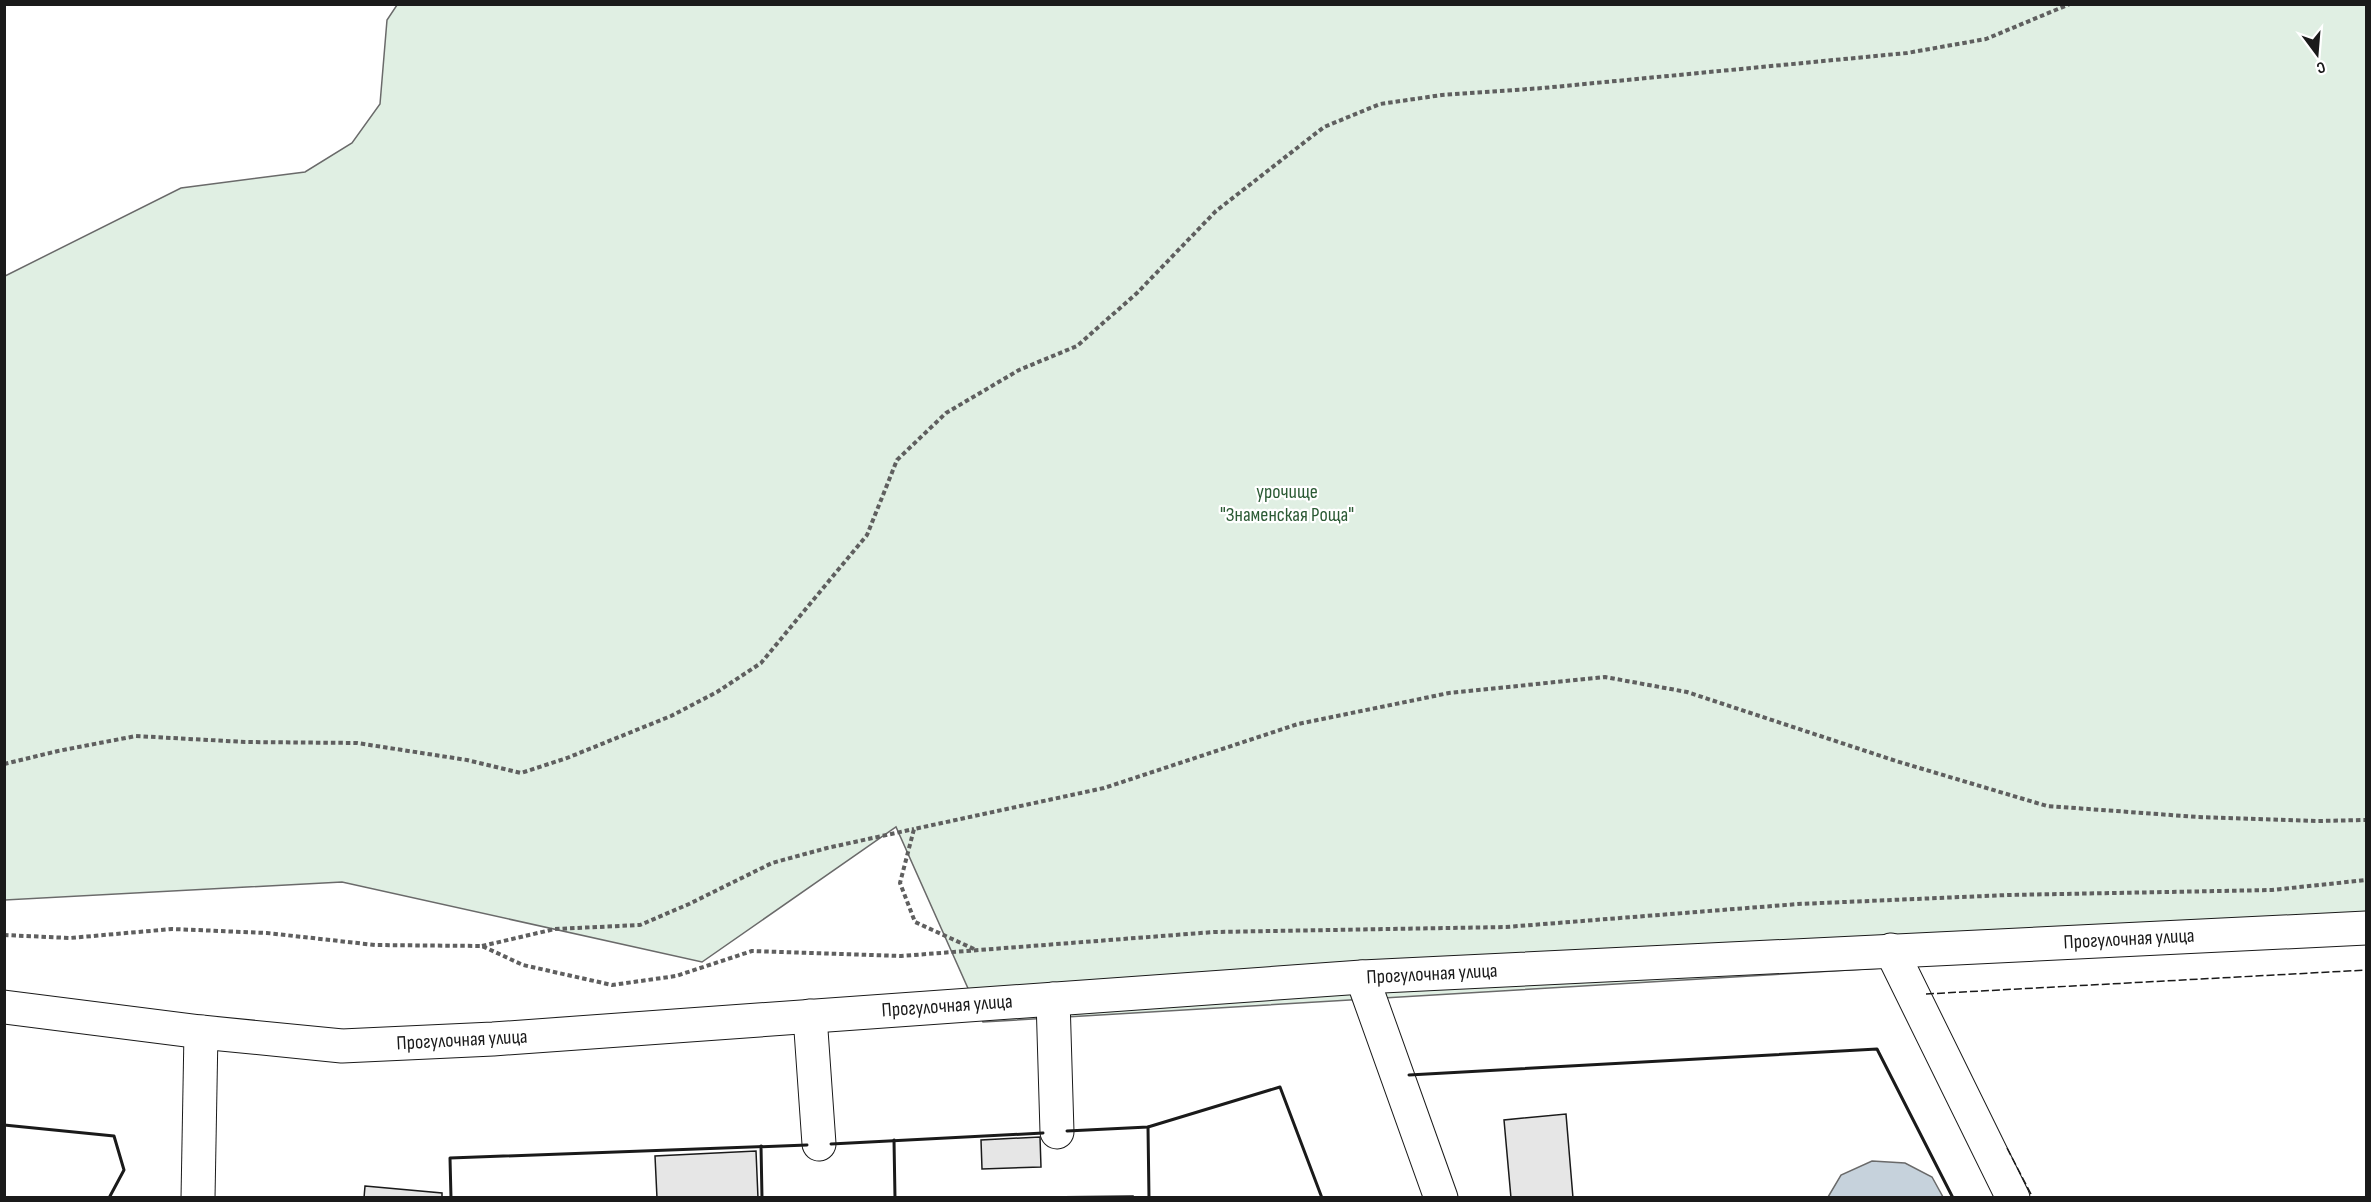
<svg xmlns="http://www.w3.org/2000/svg" width="2371" height="1202" font-family="'Sofia Sans Condensed',sans-serif">
<style>
.green{fill:#e0efe3;stroke:#6a6a6a;stroke-width:1.5}
.water{fill:#c6d2dc;stroke:#6a6a6a;stroke-width:1.5}
.building{fill:#e6e6e6;stroke:#1a1a1a;stroke-width:1.5}
.lines{fill:none;stroke-linecap:round;stroke-linejoin:round}
.minor-casing{stroke:#1a1a1a;stroke-width:35}
.path{stroke:#5f5f5f;stroke-width:4;stroke-dasharray:4.5 3;stroke-linecap:butt}
.minor{stroke:#fff;stroke-width:33}
.fence{stroke:#1a1a1a;stroke-width:1.5;stroke-dasharray:8 3;stroke-linecap:butt}
.wall{stroke:#1a1a1a;stroke-width:3}
.labels{text-anchor:middle;dominant-baseline:central;stroke-width:4.5;stroke-linejoin:round;paint-order:stroke}
.park-label{font-size:20px;fill:#2b5a34;stroke:#fff}
.street-label{font-size:20px;fill:#1a1a1a;stroke:#fff}
</style>
<rect width="100%" height="100%" fill="#fff"/>
<polygon class="green" points="397,5 2366,5 2366,939 983,1022 896,827 702,962 342,882 5,900 5,276 181,188 305,172 352,143 380,104 387,20"/>
<polygon class="water" points="1872,1161 1905,1163 1932,1177 1943,1197 1828,1197 1841,1175"/>
<g class="building">
<polygon points="1566,1114 1573,1198 1511,1198 1504,1120"/>
<polygon points="1040,1137 1041,1167 982,1169 981,1140"/>
<polygon points="756,1151 758,1198 657,1198 655,1156"/>
<polygon points="365,1186 442,1193 442,1198 364,1198"/>
<polygon points="1133,1196 1133,1198 1041,1197"/>
</g>
<g class="lines">
<g class="minor-casing">
<g id="minor">
<polyline points="1891,950 2013,1198"/>
<polyline points="1362,977 1441,1198"/>
<polyline points="1053,999 1057,1132"/>
<polyline points="4,1007 201,1032 342,1046 493,1039 1362,977 2366,928"/>
<polyline points="810,1016 819,1144"/>
<polyline points="198,1198 201,1032"/>
</g>
</g>
<g class="path">
<polyline points="4,764 58,751 136,736 245,742 357,743 467,760 521,773 567,758 671,716 717,692 761,663 867,535 897,460 946,413 1019,370 1077,346 1137,293 1216,211 1324,127 1380,104 1442,95 1543,88 1907,53 1986,39 2070,4"/>
<polyline points="4,935 70,938 172,929 267,933 375,945 482,946 523,965 612,985 676,976 752,951 901,956 1214,932 1506,927 1798,904 2008,895 2272,890 2366,880"/>
<polyline points="482,946 555,929 640,925 689,904 772,863 827,848 914,829"/>
<polyline points="974,949 915,922 900,883 914,829 1104,788 1298,724 1449,693 1605,677 1687,692 1896,761 2047,806 2198,817 2317,821 2366,820"/>
</g>
<use href="#minor" class="minor"/>
<g class="fence">
<polyline points="1926,994 2366,970"/>
<polyline points="2007,1148 2033,1198"/>
</g>
<g class="wall">
<polyline points="1409,1075 1877,1049 1953,1198"/>
<polyline points="4,1125 114,1136 124,1170 109,1198"/>
<polyline points="1148,1127 1149,1198"/>
<polyline points="1067,1131 1148,1127 1280,1087 1322,1198"/>
<polyline points="894,1140 895,1198"/>
<polyline points="831,1144 1043,1133"/>
<polyline points="761,1146 762,1198"/>
<polyline points="451,1198 450,1158 807,1145"/>
</g>
</g>
<g class="labels">
<g class="park-label">
<text x="1287" y="492">урочище<tspan x="1287" dy="23">"Знаменская Роща"</tspan></text>
</g>
<g class="street-label">
<text transform="translate(2129 939) rotate(-3)">Прогулочная улица</text>
<text transform="translate(1432 974) rotate(-3)">Прогулочная улица</text>
<text transform="translate(947 1006) rotate(-4)">Прогулочная улица</text>
<text transform="translate(462 1040) rotate(-3)">Прогулочная улица</text>
</g>
</g>
<rect width="2371" height="1202" fill="none" stroke="#1a1a1a" stroke-width="12"/>
<g transform="translate(2317 54) rotate(164)" stroke="#ffffff" stroke-width="4.5" paint-order="stroke">
<path d="M0-4.5L10 22L0 15L-10 22Z" fill="#1a1a1a"/>
<text y="-9" font-size="16" font-weight="bold" text-anchor="middle" fill="#1a1a1a">С</text>
</g>
</svg>
